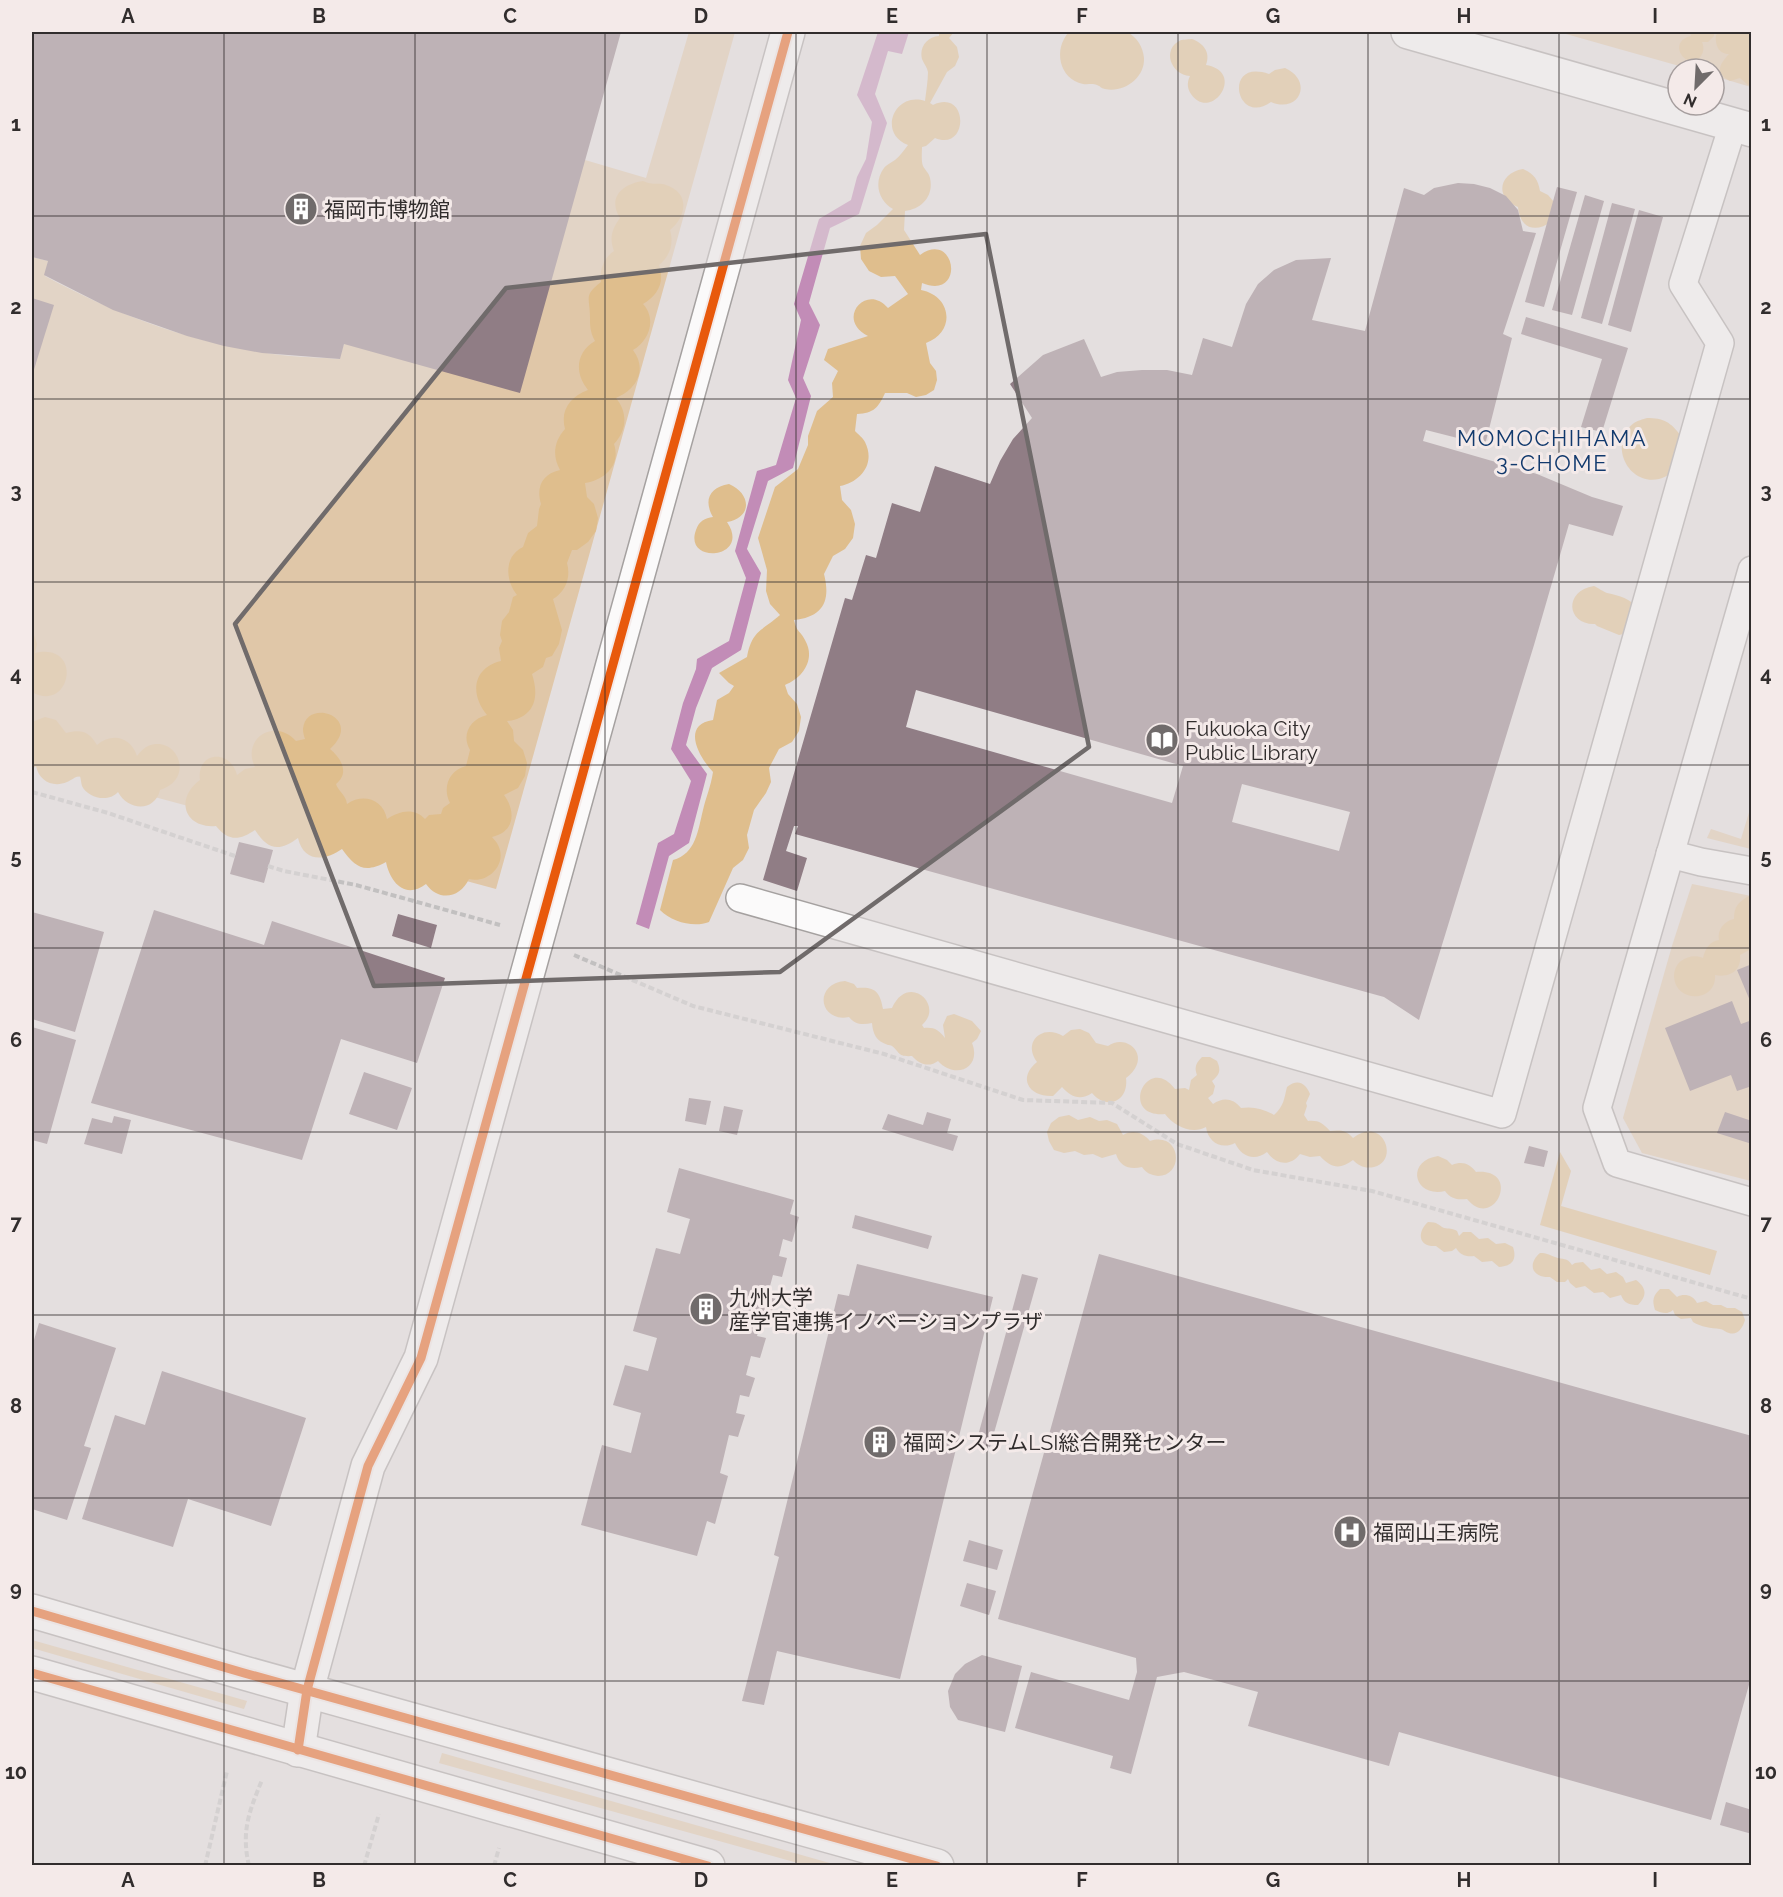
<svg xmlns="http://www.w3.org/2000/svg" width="1783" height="1897" font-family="Raleway,'Noto Sans JP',sans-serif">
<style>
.green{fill:#e0c7a8}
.forest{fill:#dfbe8d}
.water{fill:#c28cb7}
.building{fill:#907d85;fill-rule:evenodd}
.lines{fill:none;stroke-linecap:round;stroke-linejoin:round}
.service-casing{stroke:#a5a1a0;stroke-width:30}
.minor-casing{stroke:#a5a1a0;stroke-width:36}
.tertiary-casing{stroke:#a5a1a0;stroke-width:36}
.path{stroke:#c2c0c0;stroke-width:4;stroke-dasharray:6 3;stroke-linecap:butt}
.service{stroke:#fbfafa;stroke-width:27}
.minor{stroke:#fbfafa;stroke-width:33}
.tertiary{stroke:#fbfafa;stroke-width:33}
.cycleway-casing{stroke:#f4eae9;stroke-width:13}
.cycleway{stroke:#e8590c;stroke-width:9}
.marked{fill:none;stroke:#706b6b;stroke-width:4.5;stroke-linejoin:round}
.grid{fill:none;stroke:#312d2d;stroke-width:1.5;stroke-opacity:0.55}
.labels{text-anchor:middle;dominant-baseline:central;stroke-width:6;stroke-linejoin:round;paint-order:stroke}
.poi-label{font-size:21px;fill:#312d2d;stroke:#f4eae9;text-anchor:start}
.neighbourhood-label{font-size:22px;letter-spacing:1.5px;fill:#11396d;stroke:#f4eae9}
.neatline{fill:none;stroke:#312d2d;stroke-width:2}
.grid-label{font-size:20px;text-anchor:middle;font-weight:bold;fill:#312d2d}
</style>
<rect width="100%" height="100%" fill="#e4dfdf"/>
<g class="green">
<path d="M689 32H735L496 889 32 764V257L48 261 45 276C113 313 184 340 261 352 287 357 313 357 339 359L344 344 585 160 646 178Z"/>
<polygon points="1559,32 1751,32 1751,87 1714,76 1714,69 1690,69"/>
<polygon points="1751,806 1751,849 1707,838 1711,829 1741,839"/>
<polygon points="1692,884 1751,896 1751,1181 1642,1153 1623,1118 1672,946"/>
<polygon points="32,1640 247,1701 244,1709 32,1648"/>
<polygon points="442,1753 833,1864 833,1865 805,1865 439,1763"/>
</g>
<g class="forest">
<path d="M939 32H954L949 38 957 47 959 57 955 66 947 72 930 103 933 105C969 88 969 152 935 138L926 146 922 147C922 152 921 161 923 166 925 170 929 173 930 178 934 196 922 209 905 211L904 230 920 255C956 229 966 301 922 283L921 290C952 296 956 332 926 343L930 363 936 371 937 380 934 390 926 395 916 397 907 393H885C878 408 874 413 857 414L855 431C858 434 863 438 865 442 876 464 860 482 840 486L842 500 851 510 855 524 853 538 845 549 833 556 824 574C831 601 823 617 794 620 797 633 800 630 805 640 816 659 803 678 785 685L788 694 797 704 801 717 799 731 792 742 779 749 769 768 771 782 766 793 754 810 747 835 749 848 743 860 733 868 709 922C694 928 672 922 660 910L673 860C696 854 698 830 703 810 706 797 711 786 713 772 700 758 680 725 713 720L717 700 729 693 734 686 729 683 719 673 747 657C752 630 762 631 780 615L770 604 766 591 767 570 758 538 775 487 798 469 808 445V436L817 411 833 397 832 383 838 371 824 360 828 349 868 336C835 320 866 282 888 308L908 294 895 276 881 277 869 271 861 259 860 246 866 233 877 225 893 209C879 201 873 183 884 168 886 165 891 163 895 160 900 156 904 150 908 145 877 133 895 91 925 101 926 92 928 81 928 72 927 67 924 64 922 59 919 47 927 37 939 36Z"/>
<path d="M1069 32H1127C1137 37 1143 47 1144 58 1145 78 1124 93 1105 89 1100 88 1102 87 1097 85 1092 83 1088 85 1083 84 1059 79 1053 49 1069 32Z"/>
<path d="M1690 32H1714V36L1708 42H1702C1704 47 1704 51 1701 56 1688 73 1665 42 1691 36Z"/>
<path d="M1720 32H1751V84L1748 85 1740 78 1730 81C1714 72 1720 64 1729 54 1718 54 1715 44 1716 35Z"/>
<path d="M1192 39C1203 43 1211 52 1206 65 1247 72 1211 123 1191 94 1187 88 1187 82 1190 76 1171 75 1161 49 1181 40 1182 40 1191 39 1192 39Z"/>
<path d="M1285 68C1314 81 1299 114 1271 102 1236 127 1222 58 1269 74L1275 70Z"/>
<path d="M1523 169C1534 174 1538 179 1540 191L1548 195 1554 202 1552 221C1535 234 1520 228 1518 207 1494 198 1499 173 1523 169Z"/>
<path d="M643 181C654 186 658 182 666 185 690 193 687 216 670 230 674 244 670 256 659 265 665 282 658 295 643 304 657 319 649 341 633 350 648 370 636 390 616 398 628 413 627 430 614 444 621 465 605 480 585 483L587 497 594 504 598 518 596 531 588 542 577 550H572L567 563C571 577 566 591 553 599L562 630 559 644 552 656 546 658 543 667 532 674C540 698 534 718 507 721L513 730 514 741 523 750 527 763 525 776 518 788 504 795C516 811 515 832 492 837 494 840 497 842 498 845 508 864 488 884 469 879 460 898 439 902 426 884 405 900 390 882 386 862 364 874 355 867 342 849 325 861 304 863 298 838 279 852 268 850 255 830 239 841 228 841 216 826 185 829 174 799 200 780 196 752 230 748 237 775L245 769 255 767C241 739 274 717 296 741L305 739C304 736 303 733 303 729 306 697 365 717 330 749 341 758 350 773 336 784 338 791 346 795 347 804 363 793 383 799 387 819 399 811 414 807 425 819L429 815 441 814 443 808 450 803C442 788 449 770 466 766L470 750C461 735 470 719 487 715 470 695 472 668 501 661L499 648 502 641 500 635 502 621 509 612 513 597 517 595C505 580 504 556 523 547L528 533 537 526 539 509 541 504C536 487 542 474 560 470 552 456 554 441 565 429 560 410 570 397 588 390 574 373 576 352 595 341 590 332 590 326 590 317 590 297 583 296 601 282 599 270 604 258 614 251 609 238 612 229 620 218 607 197 623 184 643 181Z"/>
<path d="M1647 418C1663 418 1671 422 1681 436L1672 473C1668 475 1663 478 1659 479 1627 486 1608 442 1634 423 1637 421 1643 419 1647 418Z"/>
<path d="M729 484C752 494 752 518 727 522 752 559 683 565 696 530 699 521 705 518 713 517 703 500 710 487 729 484Z"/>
<path d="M1594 586C1598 588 1604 592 1607 593 1620 596 1630 598 1638 609L1628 633 1619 635 1597 626 1595 624C1567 625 1563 591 1594 586Z"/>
<path d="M32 629 37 644 35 653C84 642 71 714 32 692Z"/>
<path d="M45 717 56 720 66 733C81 729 89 731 97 745 112 732 131 737 137 756 140 752 144 748 148 746 177 734 196 779 160 790 155 812 128 811 118 792 108 803 88 798 82 786 81 783 81 779 80 776 74 777 72 780 67 782 53 788 39 781 36 766L32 769V722Z"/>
<path d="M1749 896 1751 897V949L1740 955C1742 971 1729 978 1715 975 1717 1002 1676 1004 1674 977 1674 971 1676 965 1681 961 1688 956 1696 955 1703 958 1705 949 1710 941 1719 940 1717 930 1724 921 1734 919 1734 907 1738 902 1749 896Z"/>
<path d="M845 981 854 984 857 988C875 986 880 992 883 1009L892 1008C908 972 945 1005 922 1025L924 1028C934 1027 939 1030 945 1038L943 1025 947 1016 954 1014 972 1021 981 1031 977 1039 972 1043C982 1068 955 1080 938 1061 929 1068 919 1064 912 1056 897 1057 900 1052 892 1046 891 1045 889 1045 888 1045 876 1041 873 1034 872 1023 863 1025 855 1025 849 1017 819 1023 813 984 845 981Z"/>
<path d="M1080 1029 1089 1033 1096 1043 1108 1046C1127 1032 1154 1057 1126 1078 1129 1101 1107 1111 1092 1093 1080 1101 1071 1097 1062 1087L1053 1096C1029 1097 1017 1078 1037 1062 1022 1041 1043 1024 1063 1036L1071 1030Z"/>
<path d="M1202 1057H1210L1217 1061C1221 1070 1220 1074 1212 1081L1215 1086 1213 1094 1208 1098 1213 1104C1223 1097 1233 1098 1241 1108 1253 1106 1264 1109 1274 1115 1284 1106 1284 1099 1287 1087 1297 1079 1305 1082 1310 1094L1306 1103 1307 1106 1304 1115 1308 1121C1318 1120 1323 1123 1330 1131 1340 1130 1346 1130 1353 1138 1383 1115 1400 1160 1374 1167 1365 1169 1359 1166 1353 1160 1340 1170 1331 1168 1320 1156L1310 1157 1300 1154C1290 1167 1276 1165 1267 1152 1254 1162 1241 1156 1235 1143 1221 1150 1208 1142 1206 1127 1192 1135 1174 1126 1165 1114 1118 1118 1147 1052 1175 1089L1185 1088 1189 1090 1191 1080 1197 1075C1194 1067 1196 1063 1202 1057Z"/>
<path d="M1069 1115 1078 1120 1090 1117 1099 1121 1107 1120 1117 1124 1123 1135C1132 1129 1143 1132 1150 1141 1181 1131 1185 1176 1158 1176 1151 1175 1146 1173 1142 1167 1130 1170 1120 1167 1116 1154L1102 1158 1093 1154 1084 1155 1075 1151 1064 1153 1054 1150 1049 1141 1047 1132 1051 1123 1059 1117Z"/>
<polygon points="1560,1152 1571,1171 1561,1206 1717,1251 1710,1275 1540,1225"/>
<path d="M1438 1156 1447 1160 1452 1165C1462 1161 1469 1163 1476 1172 1523 1168 1494 1232 1467 1199 1457 1200 1451 1199 1445 1191 1414 1198 1405 1161 1438 1156Z"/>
<path d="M1428 1222C1438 1222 1438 1225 1444 1228 1449 1229 1452 1228 1457 1231L1459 1236 1463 1232H1471L1479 1239 1488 1238 1496 1244 1505 1243 1513 1247C1517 1259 1513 1266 1499 1267L1492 1261 1482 1262 1474 1256C1466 1257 1460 1255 1456 1248L1452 1251 1444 1252 1436 1246C1418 1247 1417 1232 1428 1222Z"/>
<path d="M1540 1253C1547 1253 1549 1255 1555 1257 1563 1260 1567 1257 1572 1265L1575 1263 1583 1262 1591 1270 1600 1268 1607 1274 1616 1272 1623 1277 1626 1283 1636 1280C1647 1288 1647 1296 1638 1305 1629 1305 1624 1303 1621 1295L1610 1298 1603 1292 1594 1293 1585 1286 1576 1288 1570 1283 1568 1279 1565 1282H1557L1550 1277C1532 1278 1527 1264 1540 1253Z"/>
<path d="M1660 1289H1669L1677 1297C1684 1293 1693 1295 1697 1303L1706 1301 1713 1305H1721L1727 1308H1735L1742 1312 1745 1320C1743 1327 1738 1336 1729 1333 1725 1332 1723 1329 1720 1329 1711 1328 1701 1327 1693 1322L1691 1318 1681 1319 1675 1315 1673 1310C1667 1315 1662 1313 1655 1310 1652 1300 1653 1296 1660 1289Z"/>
</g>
<polygon class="water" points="878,32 909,32 902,54 888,51 875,94 887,123 859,214 830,228 809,303 820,325 803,378 811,396 793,468 768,481 747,549 761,573 741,650 712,668 696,708 686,745 707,774 689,843 669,856 649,929 636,924 658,843 674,834 691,781 671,749 683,703 696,669 697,659 729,641 746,578 735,551 757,471 776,465 796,398 788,380 801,320 794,304 819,219 851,200 857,177 866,159 872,122 857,95"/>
<g class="building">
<polygon points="32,32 621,32 520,393 344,344 340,359 262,353 224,346 187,336 113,310 44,275 48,261 32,257"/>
<path d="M1458 183 1474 184 1490 188 1506 196 1518 210 1523 231 1536 233 1503 334 1512 338 1485 445 1426 430 1423 441 1537 474 1592 497 1623 506 1613 536 1569 524 1534 645 1419 1020 1384 997 795 834 798 826H794L786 851 807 858 797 891 763 880 845 598 852 600 866 555 876 558 892 503 920 512 935 466 990 484 1000 461 1013 439 1032 418 1010 384 1043 355 1084 339 1101 377 1117 372 1142 370H1167L1192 375 1203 338 1232 347 1246 304 1258 284 1274 270 1296 260 1331 258 1312 320 1365 331 1404 188 1424 195 1434 188ZM916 690 1183 766 1172 803 906 727ZM1242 784 1350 812 1339 851 1232 822Z"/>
<polygon points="1557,187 1577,192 1544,307 1525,302"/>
<polygon points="1585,195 1604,201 1572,315 1552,310"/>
<polygon points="1612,203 1635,209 1602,324 1581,318"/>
<polygon points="1639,210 1663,217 1631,332 1608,325"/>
<polygon points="32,298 54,305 32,376"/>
<polygon points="1526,317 1628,348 1602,432 1581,427 1602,359 1521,334"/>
<polygon points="239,842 273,850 264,883 230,874"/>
<polygon points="154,910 264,945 272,921 445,978 417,1063 341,1039 302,1160 91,1103"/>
<polygon points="32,912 104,932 75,1032 32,1019"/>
<polygon points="398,914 437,925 431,948 392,936"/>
<polygon points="1752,964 1752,1003 1751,1003 1737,970"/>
<polygon points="1732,1001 1741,1024 1752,1020 1752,1086 1737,1091 1731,1075 1690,1091 1665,1028"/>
<polygon points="32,1027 76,1040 47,1144 32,1140"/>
<polygon points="364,1072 412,1088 397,1130 349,1114"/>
<polygon points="689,1098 711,1101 706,1125 685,1121"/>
<polygon points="724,1106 743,1110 737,1135 719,1131"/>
<polygon points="927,1112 951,1119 947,1133 958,1136 953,1151 882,1129 888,1114 923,1125"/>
<polygon points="1725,1112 1752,1121 1752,1144 1717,1133"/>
<polygon points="114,1116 131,1120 122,1154 84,1144 92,1118 112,1123"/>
<polygon points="1529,1146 1548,1151 1544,1167 1524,1163"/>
<polygon points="679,1168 794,1200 790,1214 799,1217 792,1242 783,1239 779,1256 787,1258 782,1277 773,1275 767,1297 776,1299 770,1320 762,1318 757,1336 766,1338 760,1358 751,1356 746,1375 755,1378 749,1397 740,1395 736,1413 745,1415 738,1437 729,1435 720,1473 728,1476 715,1524 707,1521 697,1556 581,1525 602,1445 631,1453 641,1413 613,1405 625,1365 648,1371 657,1338 633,1331 656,1248 680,1254 690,1219 667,1212"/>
<polygon points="855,1215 932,1236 928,1249 852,1228"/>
<polygon points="1099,1254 1752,1436 1752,1674 1711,1820 1399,1732 1389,1766 1248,1726 1258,1692 1184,1672 1157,1677 1131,1774 1110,1768 1113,1756 1015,1728 1031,1672 1129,1700 1137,1672 1136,1658 998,1619"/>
<polygon points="857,1264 993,1297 900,1679 777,1651 764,1705 742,1701 779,1557 774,1555 838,1294 849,1296"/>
<polygon points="1022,1274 1038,1278 990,1447 976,1443"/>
<polygon points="39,1323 116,1348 84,1446 91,1448 67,1520 32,1509 32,1347"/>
<polygon points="162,1371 306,1418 271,1526 188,1499 173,1547 82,1519 115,1415 145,1425"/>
<polygon points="969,1540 1003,1550 997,1570 963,1561"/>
<polygon points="967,1583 996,1591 989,1615 960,1606"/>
<polygon points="982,1655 1022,1666 1005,1732 958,1720 950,1707 948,1691 955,1674 965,1664"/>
<polygon points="1726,1802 1752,1810 1752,1834 1720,1825"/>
</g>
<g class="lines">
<g class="service-casing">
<g id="service">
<polyline points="1752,570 1597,1108 1617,1163 1752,1202"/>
<polyline points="1670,854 1701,862 1752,871"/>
<polyline points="740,898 1502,1114 1720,343 1683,284 1733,125"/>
</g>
</g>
<g class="minor-casing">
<g id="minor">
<polyline points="1408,32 1752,130"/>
<polyline points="298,1750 307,1690 368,1466 421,1358 788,32"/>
</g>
</g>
<g class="tertiary-casing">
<g id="tertiary">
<polyline points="32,1611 244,1673 937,1866"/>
<polyline points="32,1673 708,1866"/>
</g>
</g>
<g class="path">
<polyline points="32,792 108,813 235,856"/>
<polyline points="268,866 284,871 356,885 500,925"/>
<polyline points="574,955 693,1006 884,1054 1023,1100 1112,1103 1177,1144 1253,1170 1372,1191 1752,1299"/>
<polyline points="205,1866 227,1771"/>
<path d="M249 1866C241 1831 249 1812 262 1780"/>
<polyline points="364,1866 379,1814"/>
<polyline points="494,1866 499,1848"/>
</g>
<use href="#service" class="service"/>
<use href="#minor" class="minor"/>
<use href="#tertiary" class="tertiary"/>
<g class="cycleway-casing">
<g id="cycleway">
<polyline points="32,1611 244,1673 937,1866"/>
<polyline points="32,1673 708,1866"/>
<polyline points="298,1750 307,1690 368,1466 421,1358 788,32"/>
</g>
</g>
<use href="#cycleway" class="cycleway"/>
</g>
<path d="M0 0H1783V1897H0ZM986 234 1089 747 780 972 374 986 235 624 506 288Z" fill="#e4dfdf" fill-opacity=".55" fill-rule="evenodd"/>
<path class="marked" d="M986 234 1089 747 780 972 374 986 235 624 506 288Z"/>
<path class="grid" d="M224 32V1866M415 32V1866M605 32V1866M796 32V1866M987 32V1866M1178 32V1866M1368 32V1866M1559 32V1866M32 216H1752M32 399H1752M32 582H1752M32 765H1752M32 948H1752M32 1132H1752M32 1315H1752M32 1498H1752M32 1681H1752"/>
<defs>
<g id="building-disc" transform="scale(1.725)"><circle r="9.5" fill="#706b6b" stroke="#f4eae9"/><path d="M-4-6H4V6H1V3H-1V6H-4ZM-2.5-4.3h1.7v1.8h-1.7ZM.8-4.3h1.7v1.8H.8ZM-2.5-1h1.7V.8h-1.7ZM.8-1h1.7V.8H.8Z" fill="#fff"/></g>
<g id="library-disc" transform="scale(1.725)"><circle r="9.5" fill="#706b6b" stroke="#f4eae9"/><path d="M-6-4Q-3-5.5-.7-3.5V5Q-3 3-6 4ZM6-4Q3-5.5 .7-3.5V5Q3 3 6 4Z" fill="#fff"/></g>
<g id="hospital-disc" transform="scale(1.725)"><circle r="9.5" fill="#706b6b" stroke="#f4eae9"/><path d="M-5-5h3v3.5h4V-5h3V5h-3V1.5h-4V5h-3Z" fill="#fff"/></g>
</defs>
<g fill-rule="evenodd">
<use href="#building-disc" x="301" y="209"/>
<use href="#library-disc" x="1162" y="740"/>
<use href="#building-disc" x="706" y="1309"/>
<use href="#building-disc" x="880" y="1442"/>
<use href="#hospital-disc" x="1350" y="1532"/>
</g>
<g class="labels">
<g class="poi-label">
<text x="324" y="209">福岡市博物館</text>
<text x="1185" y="728">Fukuoka City<tspan x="1185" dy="24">Public Library</tspan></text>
<text x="729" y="1297">九州大学<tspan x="729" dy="24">産学官連携イノベーションプラザ</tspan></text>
<text x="903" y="1442">福岡システムLSI総合開発センター</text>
<text x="1373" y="1532">福岡山王病院</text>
</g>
<g class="neighbourhood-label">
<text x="1552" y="438">MOMOCHIHAMA<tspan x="1552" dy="25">3-CHOME</tspan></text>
</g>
</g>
<rect width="1783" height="1897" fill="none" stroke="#f4eae9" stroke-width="66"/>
<g transform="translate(1696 87) rotate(204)"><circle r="28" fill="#f4eae9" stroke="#a69e9e" stroke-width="1.5"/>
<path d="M0-4.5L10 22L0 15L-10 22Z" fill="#706b6b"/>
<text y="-9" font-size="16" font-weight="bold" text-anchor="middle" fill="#312d2d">N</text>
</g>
<rect x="33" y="33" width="1717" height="1831" class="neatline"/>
<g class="grid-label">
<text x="128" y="23">A</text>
<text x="319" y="23">B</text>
<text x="510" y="23">C</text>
<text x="701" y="23">D</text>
<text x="892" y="23">E</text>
<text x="1082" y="23">F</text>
<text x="1273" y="23">G</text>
<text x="1464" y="23">H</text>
<text x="1655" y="23">I</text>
<text x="16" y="131">1</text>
<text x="1766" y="131">1</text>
<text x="16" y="314">2</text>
<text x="1766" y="314">2</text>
<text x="16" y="498">3</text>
<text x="1766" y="498">3</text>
<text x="16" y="681">4</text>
<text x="1766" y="681">4</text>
<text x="16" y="864">5</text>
<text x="1766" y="864">5</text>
<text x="16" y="1047">6</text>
<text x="1766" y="1047">6</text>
<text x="16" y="1230">7</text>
<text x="1766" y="1230">7</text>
<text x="16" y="1413">8</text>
<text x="1766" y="1413">8</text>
<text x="16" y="1596">9</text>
<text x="1766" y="1596">9</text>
<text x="16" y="1779">10</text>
<text x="1766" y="1779">10</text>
<text x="128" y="1887">A</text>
<text x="319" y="1887">B</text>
<text x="510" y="1887">C</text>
<text x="701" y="1887">D</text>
<text x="892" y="1887">E</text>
<text x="1082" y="1887">F</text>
<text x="1273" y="1887">G</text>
<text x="1464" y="1887">H</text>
<text x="1655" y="1887">I</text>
</g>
</svg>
